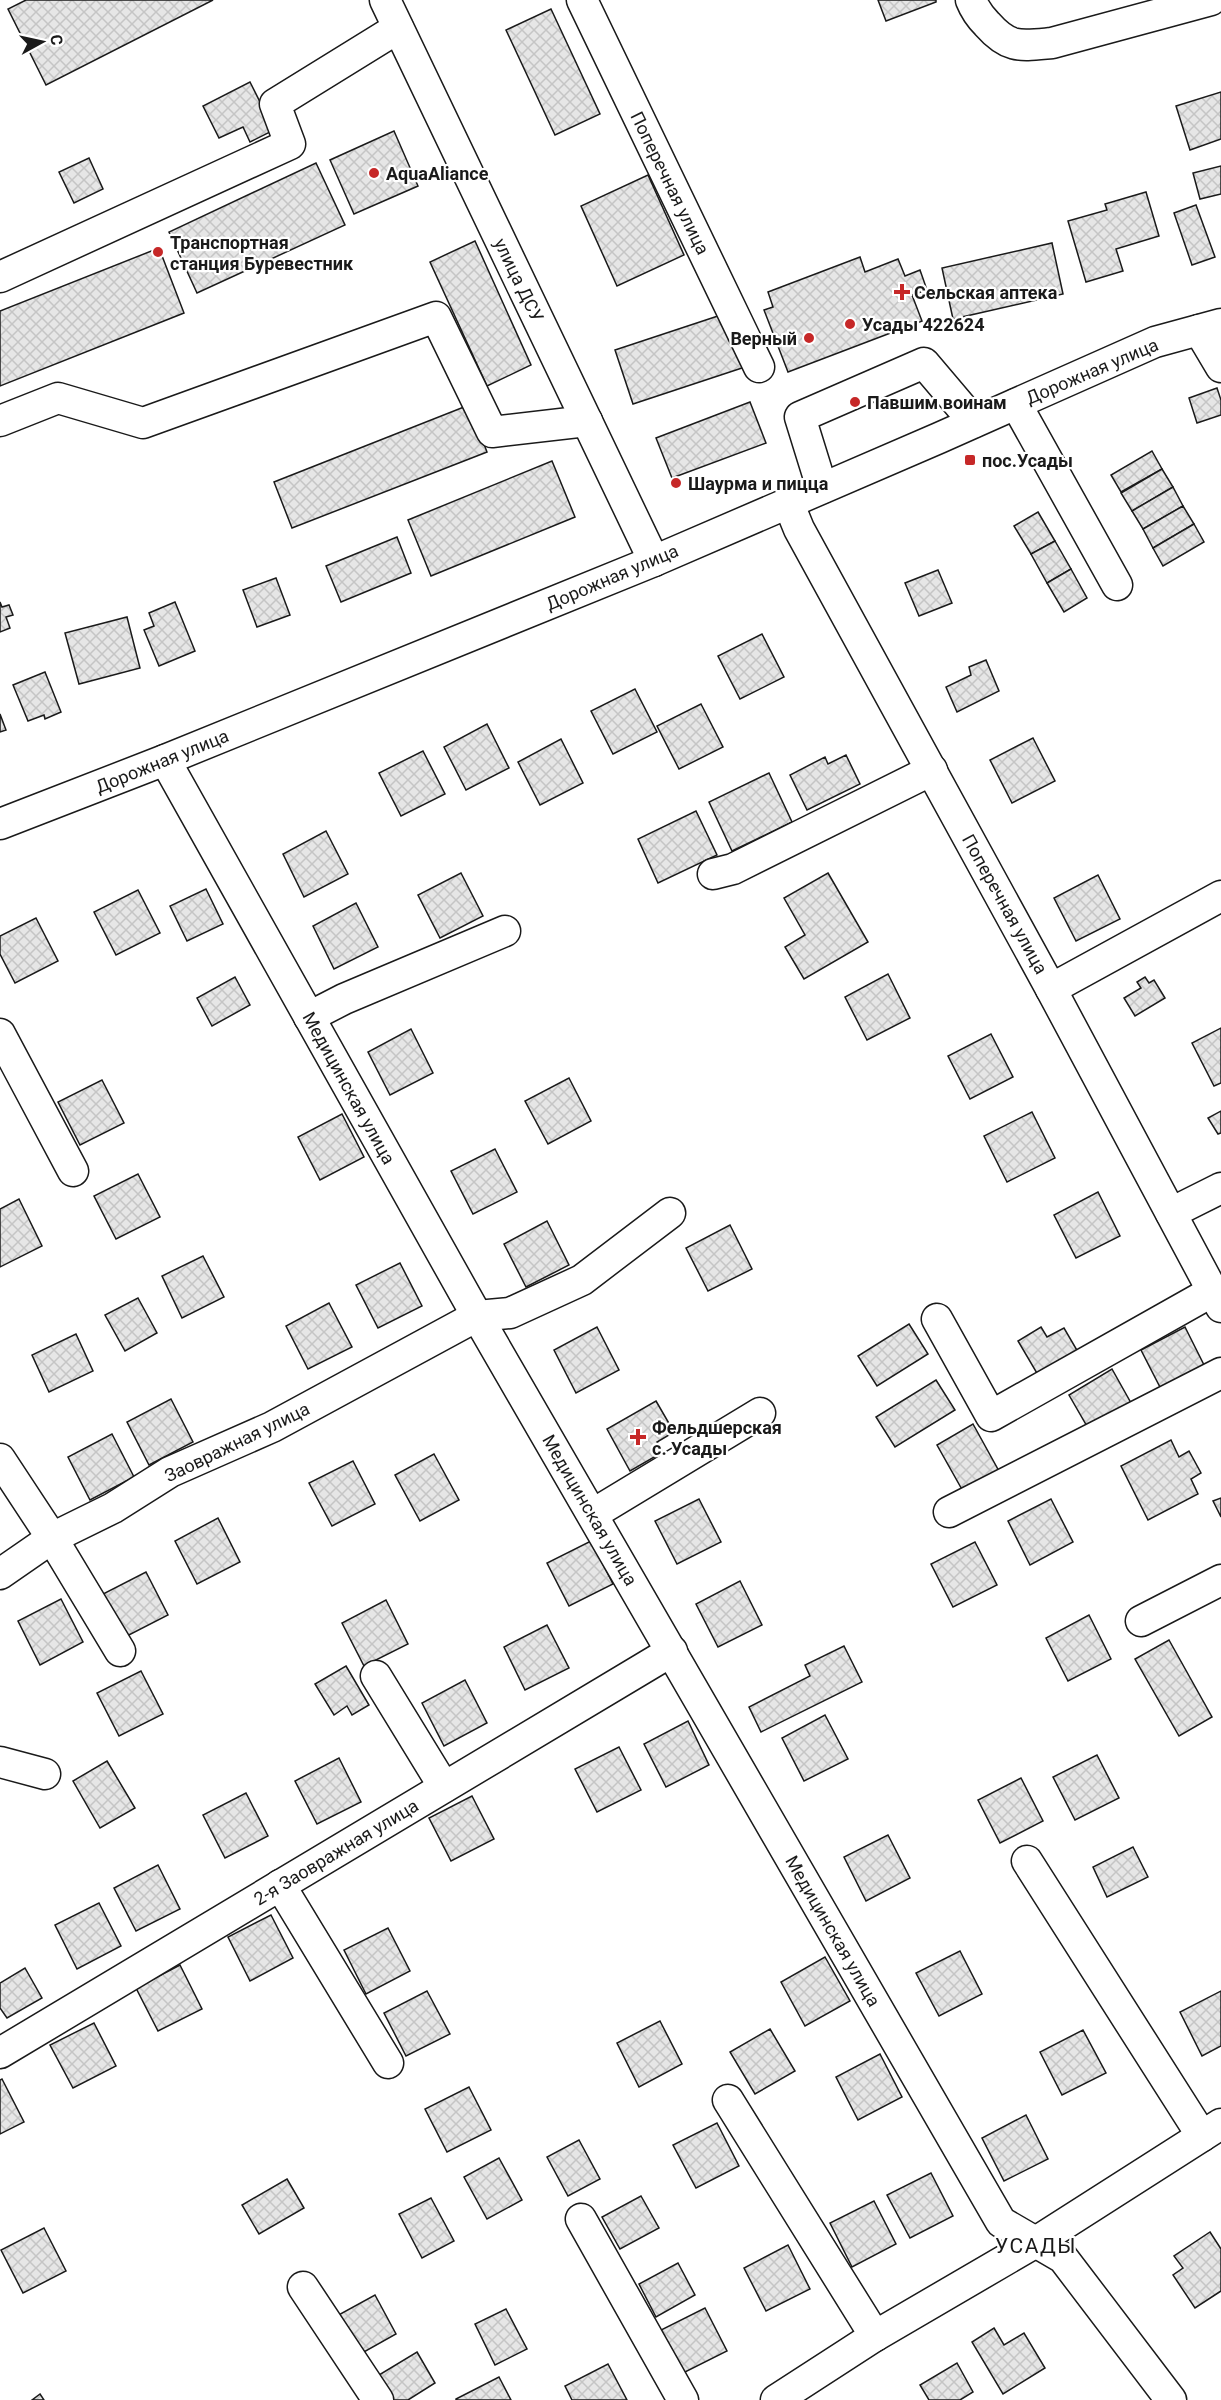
<svg xmlns="http://www.w3.org/2000/svg" width="1221" height="2400" font-family="Roboto,sans-serif">
<style>
.building{fill:url(#building-cross-hatch);stroke:#1a1a1a;stroke-width:1.5}
.lines{fill:none;stroke-linecap:round;stroke-linejoin:round}
.minor-casing{stroke:#1a1a1a;stroke-width:33}
.minor{stroke:#fff;stroke-width:30}
.poi-dot{fill:#c62828;stroke:#fff;stroke-width:2}
.labels{text-anchor:middle;dominant-baseline:central;stroke-width:4.5;stroke-linejoin:round;paint-order:stroke}
.poi-label{font-size:18px;font-weight:bold;fill:#1a1a1a;stroke:#fff;text-anchor:start}
.street-label{font-size:18px;fill:#1a1a1a;stroke:#fff}
.quarter-label{font-size:21px;letter-spacing:1.5px;fill:#1a1a1a;stroke:#fff}
</style>
<defs>
<pattern id="building-cross-hatch" width="8" height="8" patternUnits="userSpaceOnUse" patternTransform="scale(1.5)"><rect width="8" height="8" fill="#e6e6e6"/><path d="M0 0l8 8M0 8l8-8" fill="none" stroke="#c5c5c5"/></pattern>
</defs>
<rect width="100%" height="100%" fill="#fff"/>
<g class="building">
<polygon points="26,0 213,0 46,85 8,9"/>
<polygon points="878,0 936,0 936,2 886,21"/>
<polygon points="551,9 600,114 555,135 506,30"/>
<polygon points="250,82 274,130 250,142 243,127 219,138 203,106"/>
<polygon points="1221,92 1221,139 1190,150 1176,106"/>
<polygon points="394,131 418,186 354,214 330,160"/>
<polygon points="89,158 103,189 74,203 59,172"/>
<polygon points="316,163 345,225 197,293 169,232"/>
<polygon points="1221,166 1221,194 1200,199 1193,173"/>
<polygon points="648,175 684,255 617,286 581,206"/>
<polygon points="1146,192 1159,236 1116,249 1123,271 1086,282 1068,221 1107,210 1105,204"/>
<polygon points="1196,205 1215,257 1192,265 1174,213"/>
<polygon points="475,241 531,365 487,386 430,262"/>
<polygon points="1052,243 1063,294 953,319 942,268"/>
<polygon points="159,248 184,313 0,386 0,311"/>
<polygon points="860,257 865,272 898,259 905,276 920,270 927,290 912,295 922,321 788,372 764,310 773,307 768,292"/>
<polygon points="727,313 745,367 633,404 615,350"/>
<polygon points="1217,388 1221,400 1221,415 1197,423 1189,398"/>
<polygon points="750,402 766,443 672,478 656,438"/>
<polygon points="469,405 487,452 292,528 274,482"/>
<polygon points="1152,451 1162,469 1121,492 1111,475"/>
<polygon points="552,461 575,517 431,576 408,520"/>
<polygon points="1162,469 1173,487 1132,511 1121,493"/>
<polygon points="1173,487 1183,506 1143,529 1132,511"/>
<polygon points="1183,506 1194,524 1153,548 1143,529"/>
<polygon points="1038,512 1055,541 1031,554 1014,526"/>
<polygon points="1194,524 1204,542 1163,566 1153,548"/>
<polygon points="397,537 411,573 341,602 326,566"/>
<polygon points="1055,541 1071,569 1047,583 1031,554"/>
<polygon points="1071,569 1087,598 1064,612 1047,583"/>
<polygon points="938,570 952,603 919,616 905,583"/>
<polygon points="276,578 290,615 257,627 243,590"/>
<polygon points="0,602 2,607 9,605 13,615 6,617 10,628 0,632"/>
<polygon points="175,602 195,651 159,666 144,630 154,626 149,613"/>
<polygon points="127,617 140,668 79,684 65,633"/>
<polygon points="762,634 784,677 740,699 718,656"/>
<polygon points="986,660 999,691 957,712 946,687 971,675 969,667"/>
<polygon points="45,672 61,712 45,719 44,715 28,721 13,685"/>
<polygon points="635,689 657,732 613,754 591,711"/>
<polygon points="701,704 723,747 679,769 657,726"/>
<polygon points="0,714 6,730 0,732"/>
<polygon points="487,724 509,768 466,790 444,747"/>
<polygon points="1033,738 1055,781 1012,803 990,760"/>
<polygon points="561,739 583,783 540,805 518,762"/>
<polygon points="423,751 445,794 401,816 379,773"/>
<polygon points="846,755 860,784 807,810 790,775 825,757 828,764"/>
<polygon points="769,773 792,822 732,851 709,802"/>
<polygon points="696,811 717,855 658,883 638,839"/>
<polygon points="326,831 348,874 304,897 283,854"/>
<polygon points="461,873 483,916 440,938 418,895"/>
<polygon points="828,873 868,942 804,979 785,947 805,935 784,898"/>
<polygon points="1098,875 1120,919 1076,941 1054,898"/>
<polygon points="206,889 223,924 187,941 170,906"/>
<polygon points="138,890 160,933 116,955 94,912"/>
<polygon points="356,903 378,947 334,969 313,926"/>
<polygon points="36,918 58,961 15,983 0,954 0,936"/>
<polygon points="888,974 910,1018 867,1040 845,997"/>
<polygon points="235,977 250,1005 212,1026 197,998"/>
<polygon points="1145,977 1149,983 1154,980 1165,998 1135,1016 1124,998 1141,988 1137,982"/>
<polygon points="1221,1028 1221,1083 1214,1086 1192,1043"/>
<polygon points="411,1029 433,1073 390,1095 368,1052"/>
<polygon points="991,1034 1013,1077 970,1099 948,1056"/>
<polygon points="569,1078 591,1121 548,1144 525,1101"/>
<polygon points="102,1080 124,1123 80,1145 58,1102"/>
<polygon points="1221,1111 1221,1133 1218,1134 1208,1118"/>
<polygon points="1032,1112 1055,1158 1007,1182 984,1136"/>
<polygon points="342,1114 364,1157 320,1180 298,1137"/>
<polygon points="495,1149 517,1192 473,1214 451,1171"/>
<polygon points="138,1174 160,1217 116,1239 94,1196"/>
<polygon points="1098,1192 1120,1236 1076,1258 1054,1215"/>
<polygon points="19,1199 42,1246 0,1267 0,1209"/>
<polygon points="547,1221 569,1265 526,1287 504,1244"/>
<polygon points="730,1225 752,1269 708,1291 686,1248"/>
<polygon points="203,1256 224,1297 182,1318 162,1276"/>
<polygon points="400,1263 422,1306 378,1328 356,1285"/>
<polygon points="138,1298 157,1333 125,1351 105,1315"/>
<polygon points="329,1303 352,1347 308,1369 286,1326"/>
<polygon points="909,1324 928,1354 877,1386 858,1356"/>
<polygon points="597,1327 619,1370 576,1393 554,1350"/>
<polygon points="1041,1327 1047,1337 1064,1328 1078,1352 1038,1375 1018,1341"/>
<polygon points="1185,1327 1207,1371 1163,1393 1141,1350"/>
<polygon points="76,1334 93,1371 49,1392 32,1355"/>
<polygon points="1112,1369 1131,1403 1088,1428 1069,1395"/>
<polygon points="936,1380 955,1410 895,1447 876,1417"/>
<polygon points="171,1399 193,1442 149,1465 127,1422"/>
<polygon points="656,1401 674,1432 657,1442 663,1452 630,1471 607,1429"/>
<polygon points="973,1424 1000,1473 964,1493 937,1445"/>
<polygon points="112,1434 134,1477 90,1500 68,1457"/>
<polygon points="1171,1440 1179,1457 1189,1451 1201,1473 1191,1479 1198,1494 1148,1520 1121,1466"/>
<polygon points="434,1454 459,1500 420,1521 395,1475"/>
<polygon points="353,1461 375,1504 332,1526 309,1483"/>
<polygon points="1221,1498 1221,1517 1213,1501"/>
<polygon points="699,1499 721,1542 677,1564 655,1521"/>
<polygon points="1051,1499 1073,1542 1030,1565 1008,1521"/>
<polygon points="218,1518 240,1562 197,1584 175,1541"/>
<polygon points="591,1541 613,1584 569,1606 547,1563"/>
<polygon points="975,1542 997,1585 953,1607 931,1564"/>
<polygon points="146,1572 168,1615 125,1637 103,1594"/>
<polygon points="740,1581 762,1625 718,1647 696,1604"/>
<polygon points="61,1599 83,1642 40,1665 18,1621"/>
<polygon points="386,1600 408,1644 364,1666 342,1623"/>
<polygon points="1089,1615 1111,1659 1068,1681 1046,1638"/>
<polygon points="547,1625 569,1668 525,1690 504,1647"/>
<polygon points="1169,1640 1212,1717 1179,1736 1135,1659"/>
<polygon points="844,1646 862,1682 761,1732 749,1707 810,1676 805,1665"/>
<polygon points="346,1666 369,1705 352,1715 347,1706 334,1715 315,1684"/>
<polygon points="141,1671 163,1714 119,1736 97,1693"/>
<polygon points="465,1680 487,1723 444,1746 422,1703"/>
<polygon points="825,1715 848,1759 804,1781 782,1738"/>
<polygon points="688,1721 709,1765 666,1787 644,1744"/>
<polygon points="619,1747 641,1790 597,1812 575,1769"/>
<polygon points="1097,1755 1119,1798 1075,1820 1053,1777"/>
<polygon points="339,1758 361,1802 317,1824 295,1781"/>
<polygon points="107,1761 135,1808 100,1828 73,1781"/>
<polygon points="1021,1778 1043,1821 1000,1843 978,1800"/>
<polygon points="246,1793 268,1836 225,1858 203,1815"/>
<polygon points="472,1796 494,1839 451,1861 429,1818"/>
<polygon points="888,1835 910,1878 866,1901 844,1857"/>
<polygon points="1133,1847 1148,1877 1107,1897 1093,1867"/>
<polygon points="158,1865 180,1909 136,1931 114,1888"/>
<polygon points="99,1903 121,1946 77,1969 55,1925"/>
<polygon points="271,1915 293,1958 250,1981 228,1937"/>
<polygon points="388,1928 410,1971 366,1994 344,1950"/>
<polygon points="960,1951 982,1994 939,2016 916,1973"/>
<polygon points="825,1957 850,2001 805,2026 781,1982"/>
<polygon points="180,1965 202,2009 158,2031 136,1988"/>
<polygon points="25,1968 42,1998 7,2018 0,2008 0,1983"/>
<polygon points="427,1991 450,2034 406,2056 384,2013"/>
<polygon points="1221,1991 1221,2046 1202,2056 1180,2012"/>
<polygon points="660,2021 682,2064 639,2087 617,2043"/>
<polygon points="94,2023 116,2066 73,2088 50,2045"/>
<polygon points="770,2029 795,2071 755,2094 730,2052"/>
<polygon points="1083,2030 1106,2073 1062,2095 1040,2052"/>
<polygon points="880,2054 902,2097 858,2120 836,2077"/>
<polygon points="2,2079 24,2122 0,2134 0,2080"/>
<polygon points="469,2087 491,2130 447,2152 425,2109"/>
<polygon points="1026,2115 1048,2159 1004,2181 982,2138"/>
<polygon points="717,2123 739,2166 696,2188 673,2145"/>
<polygon points="579,2140 600,2179 568,2196 547,2157"/>
<polygon points="499,2158 522,2200 487,2219 464,2177"/>
<polygon points="931,2173 953,2216 910,2238 887,2195"/>
<polygon points="287,2179 304,2208 259,2234 242,2205"/>
<polygon points="641,2196 659,2228 620,2249 602,2217"/>
<polygon points="431,2198 454,2241 422,2258 399,2214"/>
<polygon points="874,2201 896,2244 852,2267 830,2223"/>
<polygon points="44,2228 66,2271 23,2293 1,2250"/>
<polygon points="1210,2232 1221,2249 1221,2291 1195,2308 1173,2275 1183,2268 1174,2256"/>
<polygon points="788,2245 810,2289 766,2311 744,2268"/>
<polygon points="678,2263 695,2295 656,2317 639,2284"/>
<polygon points="375,2295 396,2334 355,2357 333,2318"/>
<polygon points="705,2308 727,2351 683,2373 661,2330"/>
<polygon points="506,2309 527,2349 495,2365 475,2324"/>
<polygon points="994,2328 1004,2345 1024,2333 1045,2368 1003,2394 972,2342"/>
<polygon points="417,2352 435,2383 408,2400 387,2400 374,2378"/>
<polygon points="957,2363 973,2392 960,2400 929,2400 920,2385"/>
<polygon points="608,2364 627,2400 572,2400 565,2386"/>
<polygon points="499,2377 511,2400 456,2400 456,2399"/>
<polygon points="40,2394 44,2400 32,2400"/>
</g>
<g class="lines">
<g class="minor-casing">
<g id="minor">
<polyline points="385,0 654,561"/>
<polyline points="582,0 759,367"/>
<path d="M971 0C975 10 979 16 987 24 1009 49 1020 46 1052 43L1211 0"/>
<polyline points="0,277 290,144 275,104 398,28"/>
<polyline points="1199,330 1221,367"/>
<polyline points="1016,404 1117,585"/>
<polyline points="0,421 58,398 143,423 436,317 492,432 587,421"/>
<polyline points="822,488 800,417 924,363 974,422"/>
<polyline points="788,502 799,529 1051,989 1221,1307"/>
<polyline points="165,760 477,1316 1001,2222 1063,2258 1171,2400"/>
<polyline points="0,824 165,760 654,561 939,438 1155,342 1221,324"/>
<polyline points="713,874 733,869 932,770"/>
<polyline points="1051,989 1221,896"/>
<polyline points="309,1017 344,999 505,931"/>
<polyline points="0,1034 73,1171"/>
<polyline points="1171,1213 1221,1188"/>
<polyline points="937,1319 991,1416 1213,1291"/>
<polyline points="0,1459 52,1538 120,1651"/>
<polyline points="949,1512 1221,1373"/>
<polyline points="593,1514 760,1413"/>
<polyline points="0,1574 52,1538 113,1508 170,1472 272,1427 477,1316 510,1313 582,1280 670,1213"/>
<polyline points="1141,1621 1221,1580"/>
<polyline points="376,1676 444,1787"/>
<polyline points="0,1762 45,1774"/>
<polyline points="1027,1861 1202,2136"/>
<polyline points="280,1885 388,2063"/>
<polyline points="0,2053 672,1651"/>
<polyline points="728,2100 875,2336"/>
<polyline points="581,2219 683,2400"/>
<polyline points="303,2287 378,2400"/>
<polyline points="776,2400 875,2336 1036,2242 1221,2124"/>
</g>
</g>
<use href="#minor" class="minor"/>
</g>
<g class="poi-dot">
<circle cx="374" cy="173" r="6"/>
<circle cx="158" cy="252" r="6"/>
<path d="M899 283h6v6h6v6h-6v6h-6v-6h-6v-6h6z"/>
<circle cx="850" cy="324" r="6"/>
<circle cx="809" cy="338" r="6"/>
<circle cx="855" cy="402" r="6"/>
<rect x="964" y="454" width="12" height="12" rx="3"/>
<circle cx="676" cy="483" r="6"/>
<path d="M635 1428h6v6h6v6h-6v6h-6v-6h-6v-6h6z"/>
</g>
<g class="labels">
<g class="poi-label">
<text x="386" y="173">AquaAliance</text>
<text x="170" y="242">Транспортная<tspan x="170" dy="21">станция Буревестник</tspan></text>
<text x="914" y="292">Сельская аптека</text>
<text x="862" y="324">Усады 422624</text>
<text x="797" y="338" text-anchor="end">Верный</text>
<text x="867" y="402">Павшим воинам</text>
<text x="982" y="460">пос.Усады</text>
<text x="688" y="483">Шаурма и пицца</text>
<text x="652" y="1427">Фельдшерская<tspan x="652" dy="21">с. Усады</tspan></text>
</g>
<g class="street-label">
<text transform="translate(670 183) rotate(64)">Поперечная улица</text>
<text transform="translate(519 280) rotate(64)">улица ДСУ</text>
<text transform="translate(1092 371) rotate(-23)">Дорожная улица</text>
<text transform="translate(612 577) rotate(-23)">Дорожная улица</text>
<text transform="translate(162 761) rotate(-22)">Дорожная улица</text>
<text transform="translate(1005 904) rotate(61)">Поперечная улица</text>
<text transform="translate(349 1088) rotate(61)">Медицинская улица</text>
<text transform="translate(237 1442) rotate(-26)">Заовражная улица</text>
<text transform="translate(590 1510) rotate(60)">Медицинская улица</text>
<text transform="translate(336 1852) rotate(-31)">2-я Заовражная улица</text>
<text transform="translate(833 1931) rotate(60)">Медицинская улица</text>
</g>
<g class="quarter-label">
<text x="1036" y="2246">УСАДЫ</text>
</g>
</g>
<g transform="translate(42 42) rotate(82)" stroke="#ffffff" stroke-width="4.5" paint-order="stroke">
<path d="M0-4.5L10 22L0 15L-10 22Z" fill="#1a1a1a"/>
<text y="-9" font-size="16" font-weight="bold" text-anchor="middle" fill="#1a1a1a">С</text>
</g>
</svg>
